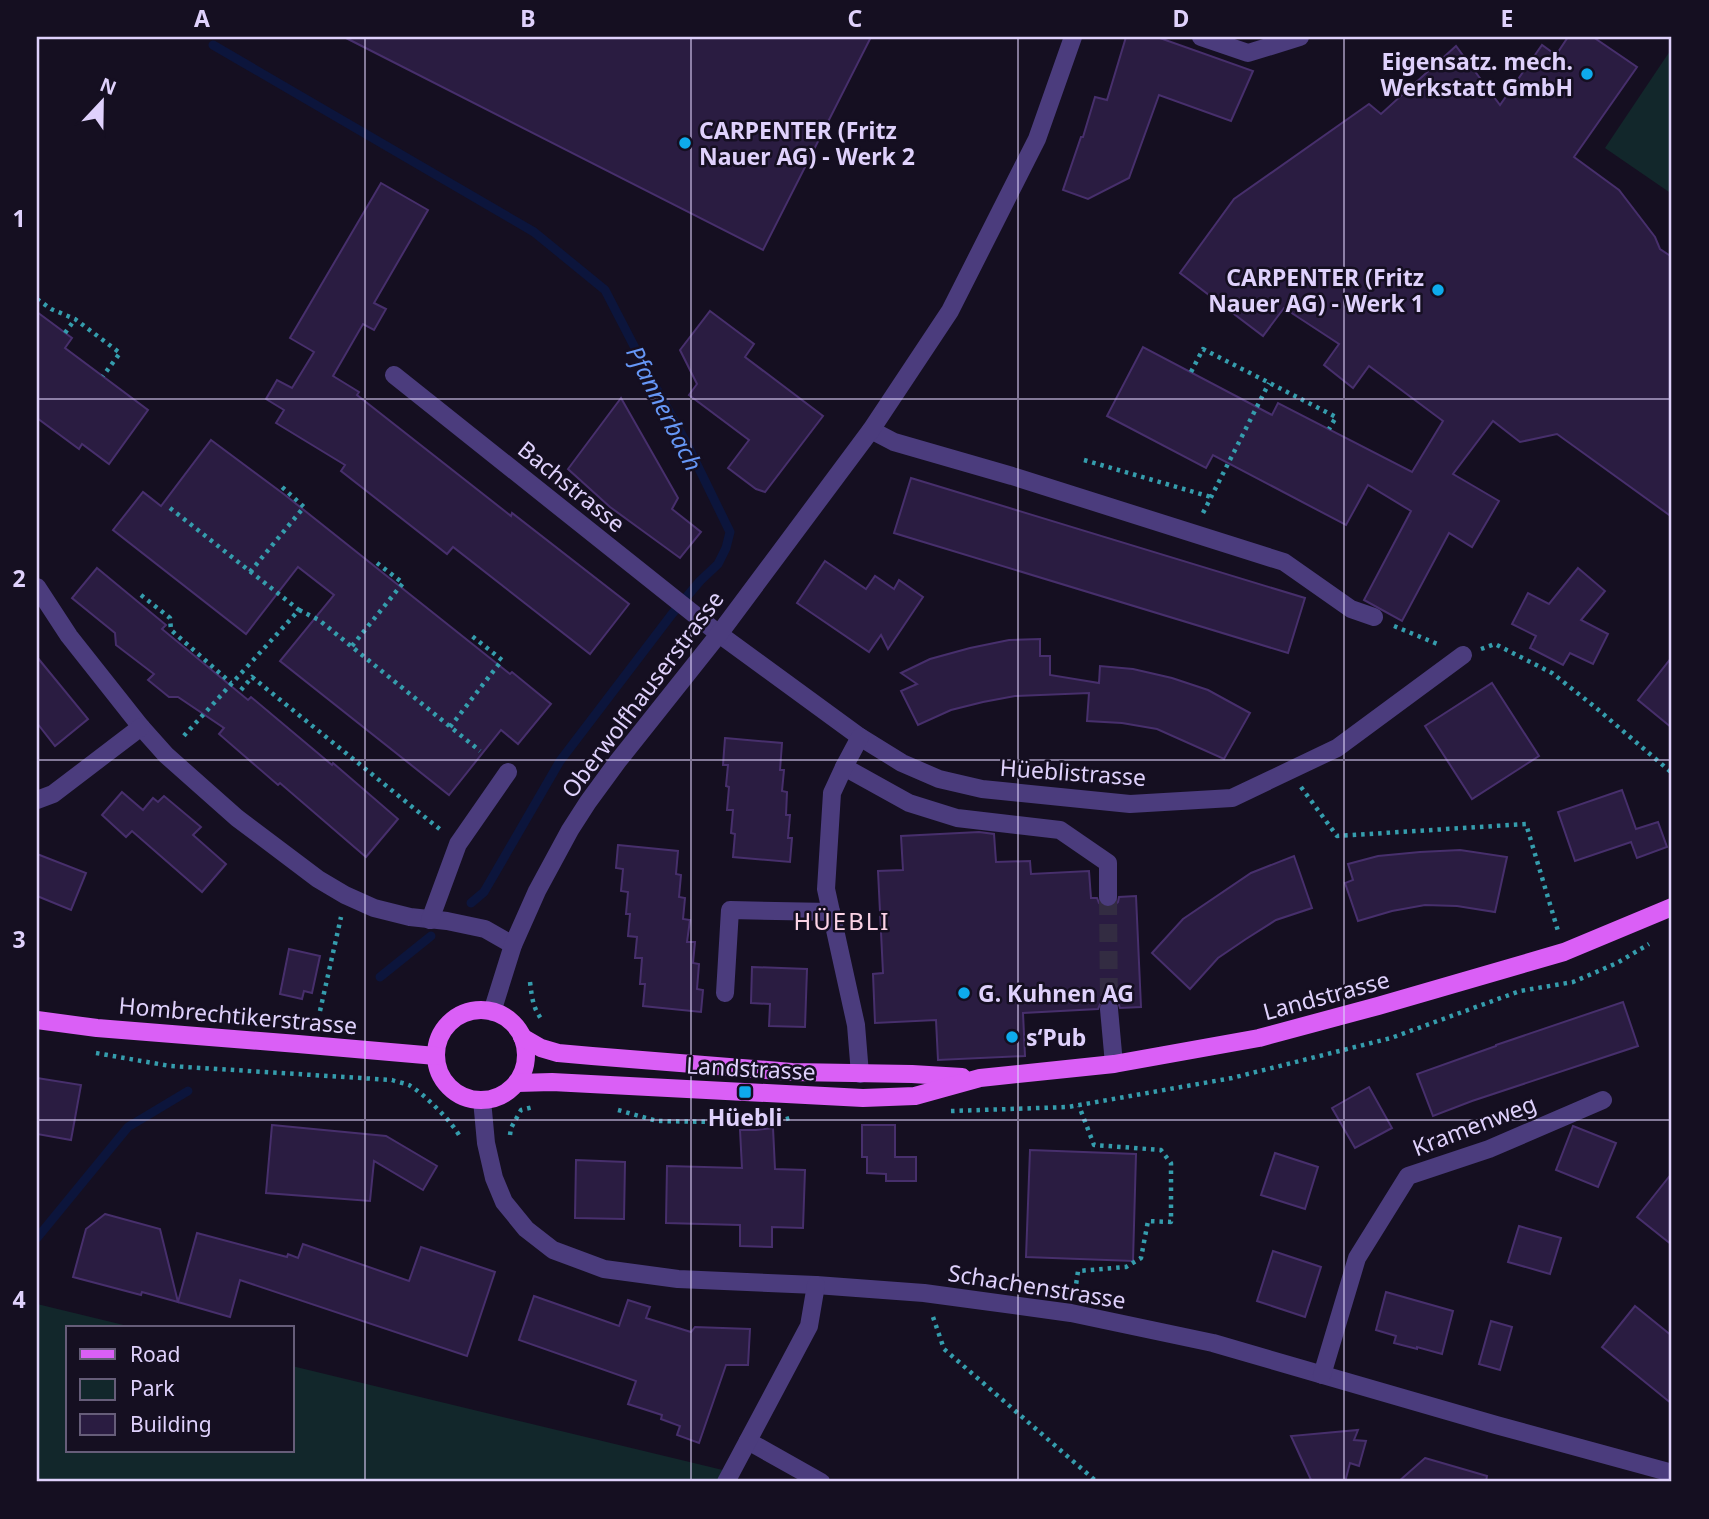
<svg xmlns="http://www.w3.org/2000/svg" width="1709" height="1519" font-family="'Noto Sans',sans-serif">
<style>
.green{fill:#12272b}
.lines{fill:none;stroke-linecap:round;stroke-linejoin:round}
.stream{stroke:#0c153c;stroke-width:9}
.building{fill:#2a1c41;stroke:#472f6c;stroke-width:2}
.minor-tunnel{stroke:#332c42;stroke-width:18;stroke-dasharray:18 9;stroke-linecap:butt}
.path{stroke:#359dad;stroke-width:4.5;stroke-dasharray:3.5 5;stroke-linecap:butt}
.minor{stroke:#4b3c7d;stroke-width:18}
.major{stroke:#da5ff6;stroke-width:18}
.grid{fill:none;stroke:#dfd1fc;stroke-width:2;stroke-opacity:0.55}
.poi-dot{fill:#0eabec;stroke:#150f21;stroke-width:2.5}
.labels{text-anchor:middle;dominant-baseline:central;stroke-width:5;stroke-linejoin:round;paint-order:stroke}
.poi-label{font-size:23px;font-weight:bold;fill:#dfd1fc;stroke:#150f21;text-anchor:start}
.street-label{font-size:23px;fill:#dfd1fc;stroke:#150f21}
.water-label{font-size:24px;font-style:italic;fill:#6697f6;stroke:#150f21}
.neighbourhood-label{font-size:24px;letter-spacing:2px;fill:#fcd3e6;stroke:#150f21}
.neatline{fill:none;stroke:#dfd1fc;stroke-width:2.5}
.grid-label{font-size:23px;text-anchor:middle;font-weight:bold;fill:#dfd1fc}
</style>
<rect width="100%" height="100%" fill="#150f21"/>
<g class="green">
<polygon points="1672,48 1672,194 1605,148"/>
<polygon points="37,1304 136,1328 68,1328 68,1451 292,1451 292,1366 731,1472 726,1482 37,1482"/>
</g>
<g class="lines">
<g class="stream">
<polyline points="213,45 534,232 605,290 649,375 687,444 730,532 726,548 718,564 700,581 672,614 560,761 484,892 471,903"/>
<polyline points="380,977 431,936"/>
<polyline points="37,1238 128,1127 188,1091"/>
</g>
</g>
<g class="building">
<polygon points="344,37 871,37 763,250"/>
<polygon points="1126,37 1157,37 1253,71 1231,121 1159,95 1129,178 1088,199 1063,190 1081,137 1083,137 1095,97 1107,100"/>
<polygon points="1568,37 1593,37 1637,67 1574,157 1619,190 1655,237 1660,249 1672,257 1672,517 1557,434 1520,442 1493,421 1453,474 1499,501 1472,547 1449,533 1402,621 1364,600 1411,511 1368,485 1346,525 1213,455 1206,468 1107,416 1143,347 1272,415 1278,403 1412,472 1443,421 1369,366 1353,388 1324,365 1339,344 1284,308 1263,336 1180,273 1234,199 1369,104 1381,114 1456,46 1500,105 1542,45 1556,55"/>
<polygon points="381,183 428,210 374,303 386,309 374,330 363,324 333,376 359,392 357,395 511,516 512,513 629,604 590,654 453,547 447,554 341,471 345,465 276,423 284,410 266,399 277,380 292,388 314,352 290,338"/>
<polygon points="710,311 754,344 745,357 823,416 765,492 756,489 728,468 749,440 689,395 697,384 680,350"/>
<polygon points="37,312 72,338 65,348 148,410 109,464 82,444 79,449 37,418"/>
<polygon points="621,398 678,498 672,509 701,532 680,558 610,507 568,469"/>
<polygon points="211,440 285,495 510,674 512,672 551,704 518,744 501,730 449,795 280,661 334,595 298,567 246,634 113,530 143,492 161,506"/>
<polygon points="911,478 1305,598 1288,653 894,533"/>
<polygon points="825,561 866,589 875,576 894,589 899,580 923,597 888,649 881,635 869,652 797,603"/>
<polygon points="97,568 166,625 162,629 248,700 251,697 332,765 333,763 398,819 366,857 280,783 278,785 219,734 224,728 178,697 169,697 148,680 154,674 116,645 115,633 72,598"/>
<polygon points="1578,568 1605,591 1581,620 1608,634 1593,664 1570,653 1563,665 1530,648 1536,636 1512,624 1528,593 1549,604"/>
<polygon points="1040,639 1040,656 1050,656 1050,675 1099,683 1100,666 1133,669 1172,678 1208,690 1250,713 1224,759 1157,729 1122,723 1087,721 1089,693 1015,696 983,702 951,710 918,725 901,691 917,684 901,673 930,659 970,648 1009,640"/>
<polygon points="37,657 88,719 55,746 37,723"/>
<polygon points="1672,657 1672,728 1638,700"/>
<polygon points="1492,683 1539,756 1472,799 1425,726"/>
<polygon points="725,738 782,743 780,770 784,770 782,791 787,792 786,815 790,815 788,838 792,838 790,862 733,857 735,834 731,833 733,810 727,810 729,787 726,786 728,765 723,765"/>
<polygon points="1622,790 1636,829 1658,822 1667,847 1637,858 1631,842 1575,861 1558,812"/>
<polygon points="122,792 143,810 153,798 158,802 164,796 201,827 193,835 226,864 202,892 132,831 126,837 102,815"/>
<polygon points="979,832 994,834 996,862 1030,861 1031,874 1089,871 1091,898 1097,898 1099,903 1103,907 1109,908 1114,906 1118,902 1119,897 1136,896 1141,1007 1120,1008 1118,1002 1109,998 1102,1000 1098,1009 1023,1013 1025,1056 938,1060 936,1020 875,1023 873,974 883,973 878,871 903,870 901,836"/>
<polygon points="618,845 678,851 676,874 681,875 679,897 685,898 683,919 690,920 687,942 695,942 693,963 699,964 697,989 703,990 701,1012 643,1006 645,984 640,984 642,958 635,958 637,937 628,936 630,914 626,914 628,892 621,891 623,869 616,868"/>
<polygon points="1460,850 1507,857 1495,912 1457,906 1425,905 1392,911 1358,921 1345,883 1353,880 1348,864 1378,856 1420,852"/>
<polygon points="37,854 86,873 71,910 37,896"/>
<polygon points="1294,856 1312,908 1276,920 1246,939 1218,958 1190,989 1152,953 1183,919 1251,873"/>
<polygon points="289,949 320,956 312,993 304,991 302,999 280,994"/>
<polygon points="752,967 807,969 805,1027 769,1026 770,1004 751,1003"/>
<polygon points="1623,1002 1638,1046 1472,1101 1433,1116 1417,1074 1496,1046 1496,1045"/>
<polygon points="37,1078 81,1085 71,1140 37,1134"/>
<polygon points="1369,1087 1392,1128 1355,1148 1332,1108"/>
<polygon points="272,1125 386,1136 437,1166 423,1190 374,1161 370,1201 266,1193"/>
<polygon points="862,1125 895,1125 895,1157 916,1157 916,1181 886,1181 886,1174 867,1173 867,1157 862,1157"/>
<polygon points="1573,1126 1616,1143 1598,1187 1556,1170"/>
<polygon points="773,1128 775,1169 805,1170 803,1228 772,1227 772,1247 740,1246 740,1225 666,1223 667,1166 742,1168 740,1130 756,1130"/>
<polygon points="1030,1150 1136,1154 1133,1261 1026,1257"/>
<polygon points="1275,1153 1318,1167 1305,1209 1261,1195"/>
<polygon points="576,1160 625,1162 624,1219 575,1218"/>
<polygon points="1672,1173 1672,1245 1637,1217"/>
<polygon points="105,1214 160,1229 178,1302 142,1292 141,1295 73,1277 86,1229"/>
<polygon points="1519,1226 1561,1238 1550,1274 1508,1262"/>
<polygon points="197,1233 287,1257 288,1254 298,1258 303,1244 409,1281 421,1247 495,1272 467,1356 240,1280 230,1317 178,1302"/>
<polygon points="1273,1251 1321,1267 1305,1317 1257,1301"/>
<polygon points="1386,1292 1453,1311 1442,1354 1417,1347 1417,1349 1394,1343 1396,1336 1376,1330"/>
<polygon points="534,1296 619,1326 628,1300 650,1307 646,1318 691,1332 695,1327 750,1329 748,1365 726,1365 699,1443 677,1435 680,1426 661,1419 662,1415 628,1404 636,1381 519,1340"/>
<polygon points="1635,1306 1672,1336 1672,1404 1602,1347"/>
<polygon points="1491,1321 1512,1327 1500,1370 1479,1364"/>
<polygon points="1358,1430 1354,1440 1366,1441 1359,1466 1350,1463 1345,1482 1312,1482 1291,1436"/>
<polygon points="1425,1458 1487,1476 1486,1482 1398,1482"/>
</g>
<g class="lines">
<polyline class="minor-tunnel" points="1108,897 1109,1009"/>
<g class="path">
<polyline points="37,299 51,309 75,319 120,353 103,376"/>
<polyline points="65,333 75,319"/>
<polyline points="1191,372 1203,349 1336,417 1329,429"/>
<polyline points="1084,460 1211,497"/>
<polyline points="170,508 299,610 181,739"/>
<polyline points="1203,513 1269,383"/>
<polyline points="250,572 304,507 282,487"/>
<polyline points="141,595 170,618 171,630 231,683"/>
<polyline points="299,610 319,620 480,751"/>
<polyline points="1394,626 1440,645"/>
<polyline points="352,646 403,583 377,563"/>
<polyline points="1481,649 1495,644 1552,673 1595,707 1672,773"/>
<polyline points="241,690 252,677 442,831"/>
<polyline points="450,727 502,660 472,636"/>
<polyline points="1301,787 1337,836 1526,824 1558,931"/>
<path d="M530 982C532 998 533 1009 543 1021"/>
<polyline points="320,1011 341,917"/>
<path d="M96 1053 170 1066 392 1080C397 1082 404 1083 409 1085 423 1093 455 1124 461 1139"/>
<polyline points="618,1110 657,1121 773,1123 790,1118"/>
<polyline points="951,1111 1068,1107 1232,1078 1391,1038 1520,991 1573,982 1617,963 1649,944"/>
<polyline points="510,1135 511,1128 521,1110 533,1107"/>
<polyline points="1075,1292 1078,1271 1126,1267 1141,1258 1148,1221 1171,1222 1171,1163 1161,1150 1094,1145 1079,1106"/>
<polyline points="933,1317 944,1349 1097,1482"/>
</g>
<g class="minor">
<polyline points="1201,37 1248,53 1300,37"/>
<polyline points="394,375 719,634 860,737 902,763 939,779 982,789 1130,804 1232,798 1337,748 1463,655"/>
<polyline points="871,430 894,442 1012,476 1284,562 1351,609 1374,617"/>
<polyline points="37,587 69,636 141,727 166,755 237,818 318,879 345,895 374,908 410,917 447,921 485,929 513,945"/>
<polyline points="844,767 909,803 957,818 1060,830 1108,863 1108,897"/>
<polyline points="37,800 53,794 141,727"/>
<polyline points="430,920 458,844 508,772"/>
<polyline points="725,993 730,910 831,912"/>
<polyline points="1109,1009 1114,1064"/>
<polyline points="492,1012 513,945 537,891 570,830 588,802 618,761 719,634 871,430 950,311 1037,139 1073,37"/>
<polyline points="860,1074 856,1025 826,889 832,793 844,767 860,737"/>
<polyline points="482,1100 486,1143 494,1178 504,1202 526,1229 553,1250 604,1269 678,1279 816,1285 924,1293 1071,1313 1213,1343 1496,1425 1672,1473"/>
<polyline points="1322,1375 1357,1258 1408,1176 1489,1149 1603,1100"/>
<polyline points="748,1441 821,1482"/>
<polyline points="726,1482 809,1326 816,1285"/>
</g>
<g class="major">
<circle cx="481" cy="1055" r="45"/>
<polyline points="37,1020 97,1028 298,1044 436,1056"/>
<polyline points="522,1037 541,1048 558,1053 592,1056 792,1072 912,1074 962,1077"/>
<polyline points="517,1083 552,1082 863,1098 915,1096 980,1078 1114,1064 1259,1038 1378,1006 1564,952 1672,907"/>
</g>
</g>
<path class="grid" d="M365 37V1482M691 37V1482M1018 37V1482M1344 37V1482M37 399H1672M37 760H1672M37 1120H1672"/>
<g class="poi-dot">
<circle cx="1587" cy="74" r="7"/>
<circle cx="685" cy="143" r="7"/>
<circle cx="1438" cy="290" r="7"/>
<circle cx="964" cy="993" r="7"/>
<circle cx="1012" cy="1037" r="7"/>
<rect x="738" y="1085" width="14" height="14" rx="3.5"/>
</g>
<g class="labels">
<g class="poi-label">
<text x="1573" y="61" text-anchor="end">Eigensatz. mech.<tspan x="1573" dy="26">Werkstatt GmbH</tspan></text>
<text x="699" y="130">CARPENTER (Fritz<tspan x="699" dy="26">Nauer AG) - Werk 2</tspan></text>
<text x="1424" y="277" text-anchor="end">CARPENTER (Fritz<tspan x="1424" dy="26">Nauer AG) - Werk 1</tspan></text>
<text x="978" y="993">G. Kuhnen AG</text>
<text x="1026" y="1037">s‘Pub</text>
<text x="745" y="1117" text-anchor="middle">Hüebli</text>
</g>
<g class="street-label">
<text transform="translate(572 486) rotate(39)">Bachstrasse</text>
<text transform="translate(642 694) rotate(-53)">Oberwolfhauserstrasse</text>
<text transform="translate(1073 772) rotate(4)">Hüeblistrasse</text>
<text transform="translate(1326 995) rotate(-15)">Landstrasse</text>
<text transform="translate(238 1015) rotate(5)">Hombrechtikerstrasse</text>
<text transform="translate(751 1068) rotate(3)">Landstrasse</text>
<text transform="translate(1474 1125) rotate(-21)">Kramenweg</text>
<text transform="translate(1037 1286) rotate(9)">Schachenstrasse</text>
</g>
<g class="water-label">
<text transform="translate(665 408) rotate(63)">Pfannerbach</text>
</g>
<g class="neighbourhood-label">
<text x="842" y="920">HÜEBLI</text>
</g>
</g>
<rect width="1709" height="1519" fill="none" stroke="#150f21" stroke-width="77"/>
<rect x="66" y="1326" width="228" height="126" fill="#150f21" stroke="#665d79" stroke-width="2"/>
<rect x="80" y="1349" width="35" height="10" fill="#da5ff6" stroke="#665d79" stroke-width="2"/>
<text x="130" y="1362" font-size="21" fill="#dfd1fc">Road</text>
<rect x="80" y="1379" width="35" height="21" fill="#12272b" stroke="#665d79" stroke-width="2"/>
<text x="130" y="1396" font-size="21" fill="#dfd1fc">Park</text>
<rect x="80" y="1414" width="35" height="21" fill="#2a1c41" stroke="#665d79" stroke-width="2"/>
<text x="130" y="1432" font-size="21" fill="#dfd1fc">Building</text>
<g transform="translate(102 102) rotate(22)" stroke="#150f21" stroke-width="5" paint-order="stroke">
<path d="M0-5L12 26L0 18L-12 26Z" fill="#dfd1fc"/>
<text y="-10" font-size="19" font-weight="bold" text-anchor="middle" fill="#dfd1fc">N</text>
</g>
<rect x="38" y="38" width="1632" height="1442" class="neatline"/>
<g class="grid-label">
<text x="202" y="27">A</text>
<text x="528" y="27">B</text>
<text x="855" y="27">C</text>
<text x="1181" y="27">D</text>
<text x="1507" y="27">E</text>
<text x="19" y="227">1</text>
<text x="19" y="587">2</text>
<text x="19" y="948">3</text>
<text x="19" y="1308">4</text>
</g>
</svg>
